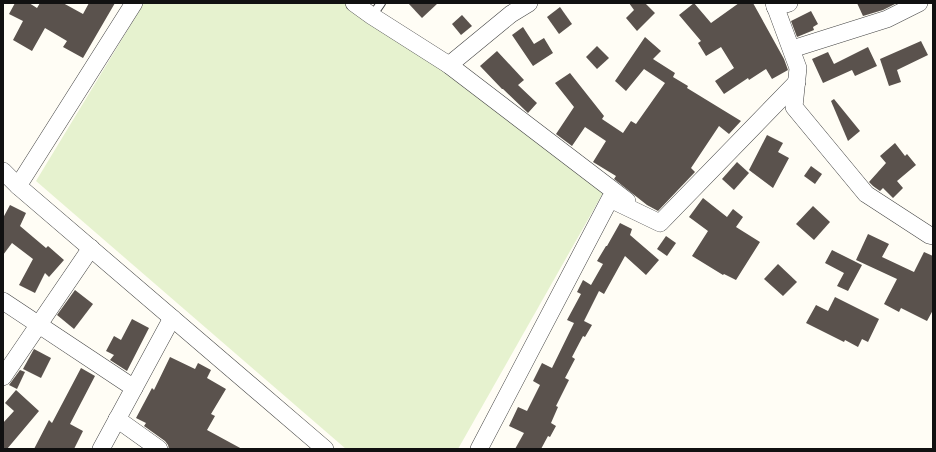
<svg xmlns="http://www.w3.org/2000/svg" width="936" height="452" font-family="Georgia,serif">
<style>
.pitch{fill:#e6f2cf}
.building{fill:#5a524d}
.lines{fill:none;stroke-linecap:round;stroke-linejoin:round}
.lane-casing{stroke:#444;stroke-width:10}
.street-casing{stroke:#444;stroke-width:18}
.lane{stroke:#fff;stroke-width:8}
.street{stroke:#fff;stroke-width:17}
</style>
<rect width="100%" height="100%" fill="#fffdf5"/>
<polygon class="pitch" points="144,3 360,3 603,193 458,449 346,449 36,181"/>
<g class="building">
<polygon points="15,3 29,3 37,8 40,3 63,3 83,14 89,3 115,3 83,58 63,47 67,41 45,28 32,51 13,40 23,21 9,14"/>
<polygon points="408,3 438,3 422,18"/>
<polygon points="629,3 645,3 655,13 637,31 626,18 634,10"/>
<polygon points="694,3 711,23 739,3 753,3 784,59 788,70 772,79 766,69 749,80 748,78 724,94 715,81 734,68 721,47 706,56 698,43 701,41 679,15"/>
<polygon points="857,3 897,3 883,10 863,16"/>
<polygon points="560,7 572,24 559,34 547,17"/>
<polygon points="811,11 818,24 813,27 814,30 797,37 791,21"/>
<polygon points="462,15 472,26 461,35 452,24"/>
<polygon points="523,27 534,44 544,38 553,53 533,66 512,35"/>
<polygon points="645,37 661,51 653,59 675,73 673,77 688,86 687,88 741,121 729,134 719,126 691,168 695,172 658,211 647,205 614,179 616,176 593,162 606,141 585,127 572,146 556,134 574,107 555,83 570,73 604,116 602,119 623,133 631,121 636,124 665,83 644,69 626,91 615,81"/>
<polygon points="921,41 928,55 897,70 901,82 889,86 880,59"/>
<polygon points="597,46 609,58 597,69 586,57"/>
<polygon points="868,47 877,66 855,76 852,70 823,83 812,59 828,52 834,64"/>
<polygon points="497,51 524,80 518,85 537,103 528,113 503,89 502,89 480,66"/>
<polygon points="834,99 860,131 848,141 831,101"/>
<polygon points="767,135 783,143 778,152 789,158 773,188 749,170"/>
<polygon points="895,143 905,156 907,154 916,165 897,181 903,188 893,198 883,188 880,191 873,186 869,182 886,163 880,156"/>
<polygon points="737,162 749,173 734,190 722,179"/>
<polygon points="811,166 822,174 815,184 804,176"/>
<polygon points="703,198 727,217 733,209 743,217 736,227 760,242 736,280 724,274 723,275 692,256 708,231 689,217"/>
<polygon points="10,205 26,213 20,226 46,248 48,246 64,260 49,277 45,273 35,293 19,285 33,259 12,243 3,255 3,218"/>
<polygon points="813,206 830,222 814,240 796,224"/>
<polygon points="620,223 632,229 630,235 659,260 646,275 625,256 604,294 599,291 584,321 592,325 585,337 583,336 572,357 575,359 565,378 569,380 556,406 558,407 551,423 556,426 550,437 548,436 541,449 515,449 524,433 509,426 518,407 527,411 540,385 533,381 542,363 552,368 574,323 567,320 581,294 577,292 583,280 591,285 603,264 597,261 606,246 607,246"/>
<polygon points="868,234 889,244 882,257 914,272 924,252 933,256 933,310 927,321 901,308 899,312 884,304 897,279 856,260"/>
<polygon points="666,236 676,243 667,256 657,249"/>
<polygon points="832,250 862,265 848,291 837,286 844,273 825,263"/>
<polygon points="778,264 797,282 783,296 764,279"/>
<polygon points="75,290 93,304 74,329 57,315"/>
<polygon points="835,297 879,319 868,342 862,339 858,347 845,340 844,342 806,323 816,305 828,311"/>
<polygon points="132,319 149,328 127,371 110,360 114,355 106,351 114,336 121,340"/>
<polygon points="34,349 51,358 41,378 23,369"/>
<polygon points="170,357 195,369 198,363 211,370 207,378 226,389 211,414 215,416 207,430 242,449 169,449 168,445 165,441 144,426 146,423 136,418 152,388 154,390"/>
<polygon points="81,368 95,376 70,424 83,431 74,449 34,449 49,420 52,423"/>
<polygon points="20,370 25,372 17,389 9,385"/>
<polygon points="16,390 39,411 7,449 3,449 3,423 14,411 5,403"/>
</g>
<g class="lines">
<g class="lane-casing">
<polyline id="lane" points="372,16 381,3"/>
</g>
<g class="street-casing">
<g id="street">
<polyline points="354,3 372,16 449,65 627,201"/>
<polyline points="774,3 798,68 794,107 866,194 929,235 933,236"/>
<polyline points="775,7 789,3"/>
<polyline points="792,49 887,19 919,3"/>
<polyline points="449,65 511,14 529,3"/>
<polyline points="3,171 18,186 325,449"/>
<polyline points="18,186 134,3"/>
<polyline points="3,301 134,388"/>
<polyline points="3,377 91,248"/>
<polyline points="117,419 159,449"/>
<polyline points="101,449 172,318"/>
<polyline points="479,449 610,199 660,223 797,82"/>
</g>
</g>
<use href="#lane" class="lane"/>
<use href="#street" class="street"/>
</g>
<rect width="936" height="452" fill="none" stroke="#111111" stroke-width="8"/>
</svg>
